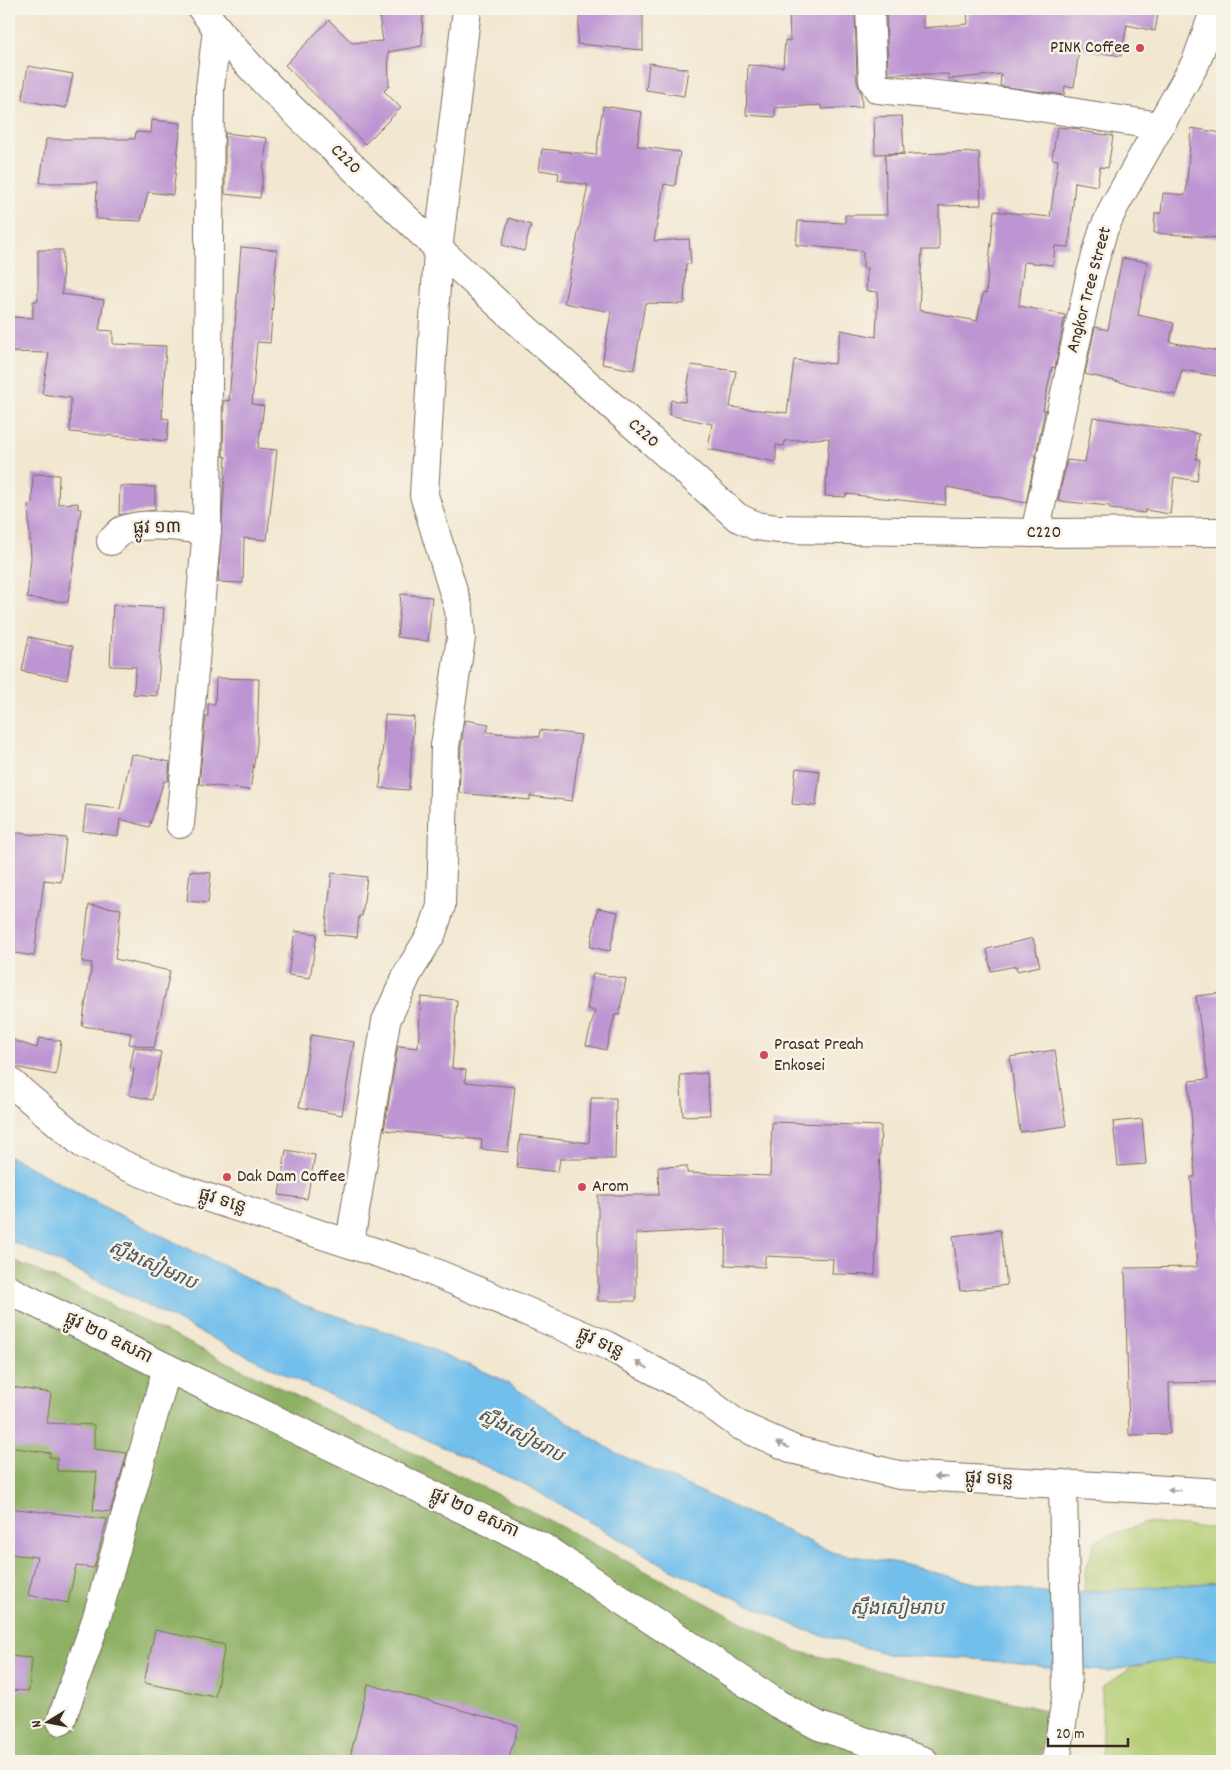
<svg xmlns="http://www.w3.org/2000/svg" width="1231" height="1770" font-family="Dekko,'Noto Sans Khmer',sans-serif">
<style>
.green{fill:#b3cd73;stroke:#777c48}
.forest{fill:#8eb065;stroke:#646d42}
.water{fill:#72bfec;stroke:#567485}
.building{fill:#bd95d2}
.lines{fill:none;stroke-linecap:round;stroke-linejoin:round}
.minor-casing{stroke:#7b6c5c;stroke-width:30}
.minor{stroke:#fff;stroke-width:28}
.oneway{fill:#a79f9a}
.poi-dot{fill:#d1495b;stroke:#f7f3e8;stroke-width:2}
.labels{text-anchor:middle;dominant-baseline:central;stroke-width:5;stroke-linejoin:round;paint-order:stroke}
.poi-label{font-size:18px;fill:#3b2a1e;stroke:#f7f3e8;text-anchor:start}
.street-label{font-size:18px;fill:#3b2a1e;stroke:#f7f3e8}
.water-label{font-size:19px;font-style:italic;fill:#4c575c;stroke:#f7f3e8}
</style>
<rect width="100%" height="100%" fill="#f7f3e8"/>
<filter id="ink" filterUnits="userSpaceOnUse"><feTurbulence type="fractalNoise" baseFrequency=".02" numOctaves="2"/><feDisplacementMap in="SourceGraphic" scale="10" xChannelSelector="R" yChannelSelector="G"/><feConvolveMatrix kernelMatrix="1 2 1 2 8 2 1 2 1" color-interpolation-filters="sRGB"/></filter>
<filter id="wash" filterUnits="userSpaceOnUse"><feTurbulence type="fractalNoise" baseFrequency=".0096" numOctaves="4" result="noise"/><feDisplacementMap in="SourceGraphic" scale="20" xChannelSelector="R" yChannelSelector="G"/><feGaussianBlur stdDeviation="1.12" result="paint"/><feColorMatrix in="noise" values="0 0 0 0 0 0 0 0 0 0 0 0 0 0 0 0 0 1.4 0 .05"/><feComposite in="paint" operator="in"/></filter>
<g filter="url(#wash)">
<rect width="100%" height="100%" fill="#f2e7d0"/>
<g class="green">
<polygon points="1145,1523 1222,1529 1222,1582 1084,1592 1085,1572 1096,1540"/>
<polygon points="1181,1658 1222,1660 1222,1761 1102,1761 1102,1687 1135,1666"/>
</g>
<polygon class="forest" points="9,1258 91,1295 537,1514 797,1651 1045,1710 1040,1761 9,1761"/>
<polygon class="water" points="9,1156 118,1214 300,1304 408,1339 499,1378 616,1453 834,1553 899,1563 978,1584 1060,1594 1222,1582 1222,1660 1181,1658 1108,1671 1046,1667 975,1659 891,1655 805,1630 667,1567 528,1486 284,1374 80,1272 9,1240"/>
<g id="blocks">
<g class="building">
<polygon points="378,9 423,9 422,46 388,52 389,86 384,91 401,108 365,144 285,65 329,20 352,43 383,41"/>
<polygon points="580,9 643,9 643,50 577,44"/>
<polygon points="789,9 855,9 857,82 861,92 862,107 821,109 821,105 775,108 775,117 746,115 748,65 783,67 785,40 790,41"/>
<polygon points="886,9 923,9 923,28 968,24 967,9 1159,9 1155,31 1127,25 1121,56 1079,49 1074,87 1065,86 1064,95 1000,86 1001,74 949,79 948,74 888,74"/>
<polygon points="649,63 688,69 684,96 646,90"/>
<polygon points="28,66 73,74 66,108 22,100"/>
<polygon points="603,106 642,112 637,146 680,152 675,186 664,184 654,241 689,239 691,264 686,264 684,304 645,303 634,370 602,364 611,312 564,303 588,185 558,180 559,173 539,170 542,149 596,155"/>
<polygon points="902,116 904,153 875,154 874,117"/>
<polygon points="152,120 181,123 173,195 148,192 141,221 96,219 97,183 40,183 46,139 135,139 136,132 151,133"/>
<polygon points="1057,127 1080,129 1080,131 1113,136 1108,168 1100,167 1097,186 1075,182 1069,247 1055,246 1053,265 1024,262 1019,306 1065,315 1055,368 1052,367 1043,410 1045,410 1026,503 947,487 945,505 846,494 846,497 825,496 829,438 785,441 784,446 776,445 776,462 708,449 712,424 669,415 671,400 685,402 691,365 736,371 730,407 787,413 794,360 835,364 841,330 876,337 878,292 866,291 867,268 863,268 863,251 796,245 798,221 845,223 845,215 887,215 885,155 979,152 981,205 939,206 939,250 922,250 919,310 977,321 983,293 986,294 994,211 1050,217 1058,160 1052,159"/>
<polygon points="1191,128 1222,133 1222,238 1154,233 1155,213 1161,213 1163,193 1186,195"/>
<polygon points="225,133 267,138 260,198 225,194"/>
<polygon points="509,218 531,225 524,251 502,245"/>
<polygon points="241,247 277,250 270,343 257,342 252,404 264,406 258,448 277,450 267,540 244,538 243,583 218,582 226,457 223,456 224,400 229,401"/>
<polygon points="38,250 63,250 62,294 104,300 99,330 113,331 113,344 166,346 162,418 169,419 167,441 70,432 71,398 42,394 49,353 9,352 9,317 33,318 33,301 38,301"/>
<polygon points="1122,258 1148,262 1138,315 1174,323 1170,342 1222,352 1222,377 1182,370 1176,395 1085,374 1095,327 1108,330"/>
<polygon points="1093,417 1199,434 1196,459 1200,460 1197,481 1174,477 1170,514 1145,510 1145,513 1110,509 1110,506 1058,501 1067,460 1085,462"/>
<polygon points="33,474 59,475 58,504 78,503 78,509 81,509 68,602 27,598 31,558 28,505 32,505"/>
<polygon points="120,486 155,487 155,510 119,515"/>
<polygon points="401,594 432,597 428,641 397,637"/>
<polygon points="113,605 164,608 157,696 133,694 136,667 110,666"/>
<polygon points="29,637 73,646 67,680 22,671"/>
<polygon points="216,678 259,679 257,744 250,790 199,784 206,716 208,716 208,704 215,704"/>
<polygon points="385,715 414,717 409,790 380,788"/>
<polygon points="465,720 489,724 487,732 539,737 540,730 581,735 572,801 530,796 530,800 459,793 461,747"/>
<polygon points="131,754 170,762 168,781 164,781 149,827 120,819 118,836 83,831 86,805 120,809"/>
<polygon points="796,768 820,771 816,806 792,804"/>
<polygon points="9,832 66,838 61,882 44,880 34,956 9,952"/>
<polygon points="190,871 211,873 208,903 187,901"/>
<polygon points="332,873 367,877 362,916 359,916 357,937 325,934"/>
<polygon points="89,905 121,909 115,959 170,971 154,1048 129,1044 131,1033 82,1026 92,963 82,962"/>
<polygon points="598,908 618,912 610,951 590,947"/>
<polygon points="295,931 317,934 310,978 288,975"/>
<polygon points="1033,938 1040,966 1017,971 1016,966 991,971 987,949"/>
<polygon points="593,973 626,979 619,1015 615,1015 606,1050 586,1045 595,1011 587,1009"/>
<polygon points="1222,993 1222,1382 1169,1383 1170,1434 1129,1435 1125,1268 1197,1267 1191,1177 1195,1177 1189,1081 1208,1079 1196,996"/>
<polygon points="421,997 457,1000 452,1068 466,1070 465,1082 515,1087 508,1152 481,1149 482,1140 384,1130 398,1046 418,1048"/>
<polygon points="311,1035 354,1042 342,1115 299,1107"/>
<polygon points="39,1038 61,1041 56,1075 9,1066 9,1039 37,1048"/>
<polygon points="134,1047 161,1052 152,1100 129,1095 134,1069 130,1068"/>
<polygon points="1055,1050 1066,1126 1020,1132 1010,1057"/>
<polygon points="707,1073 710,1115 683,1116 680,1075"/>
<polygon points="591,1098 616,1098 615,1159 560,1159 558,1172 517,1167 520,1135 589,1143"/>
<polygon points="1142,1119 1146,1164 1118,1166 1113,1122"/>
<polygon points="772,1122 881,1126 875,1275 832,1274 833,1259 765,1256 765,1267 725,1265 726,1229 636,1234 636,1301 598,1301 598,1195 659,1195 658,1167 687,1166 687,1173 770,1176"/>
<polygon points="286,1150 315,1155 307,1199 279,1195"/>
<polygon points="1000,1230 1007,1285 960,1291 953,1236"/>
<polygon points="12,1387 51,1393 47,1423 94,1425 94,1449 127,1453 110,1512 93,1510 97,1472 57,1471 57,1458 49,1457 50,1453 9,1447 9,1412"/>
<polygon points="9,1508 107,1519 94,1568 76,1566 68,1603 28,1595 37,1557 9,1554"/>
<polygon points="155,1630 225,1645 215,1697 144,1683"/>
<polygon points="9,1656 32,1658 29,1691 9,1690"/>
<polygon points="368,1684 518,1726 508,1761 349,1761"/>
</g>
</g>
</g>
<g filter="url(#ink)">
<use href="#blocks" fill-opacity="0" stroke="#7b6c5c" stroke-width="1"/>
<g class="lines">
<g class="minor-casing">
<g id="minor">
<path d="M202 9C247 70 306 122 361 175 482 293 611 404 737 517L756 526 778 529 1035 533 1222 532"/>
<polyline points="870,9 873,81 878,89 1014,103 1159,126"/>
<polyline points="1035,533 1090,277 1103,231 1115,205 1196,62 1215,9"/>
<path d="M111 541C115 538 119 532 123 530 144 521 184 528 207 530"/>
<polyline points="180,824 207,530 210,88 217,29"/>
<polyline points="9,1081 83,1144 124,1165 178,1188 424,1268 606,1345 694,1392 739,1425 795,1450 899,1475 1222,1493"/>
<polyline points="350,1242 386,1021 408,973 432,933 441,906 445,746 461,638 459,610 424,495 438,250 467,9"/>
<polyline points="9,1290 167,1368 542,1547 778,1704 819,1726 924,1761"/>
<polyline points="61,1721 96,1620 167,1368"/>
<polyline points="1056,1761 1067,1692 1063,1484"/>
</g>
</g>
<use href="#minor" class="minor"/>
</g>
<defs><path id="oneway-solid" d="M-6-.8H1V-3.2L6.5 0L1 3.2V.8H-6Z" transform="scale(1.25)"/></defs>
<g class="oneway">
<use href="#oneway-solid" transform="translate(642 1365) rotate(-152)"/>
<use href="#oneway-solid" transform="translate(783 1445) rotate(-156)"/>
<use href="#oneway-solid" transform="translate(941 1477) rotate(-177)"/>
<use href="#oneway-solid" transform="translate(1174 1490) rotate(-177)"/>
</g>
</g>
<g class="poi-dot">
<circle cx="1140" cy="48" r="5"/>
<circle cx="764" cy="1055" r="5"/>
<circle cx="227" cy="1177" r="5"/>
<circle cx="582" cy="1187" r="5"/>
</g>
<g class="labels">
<g class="poi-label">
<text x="1130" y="48" text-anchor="end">PINK Coffee</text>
<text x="774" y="1045">Prasat Preah<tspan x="774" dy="21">Enkosei</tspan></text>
<text x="237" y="1177">Dak Dam Coffee</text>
<text x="592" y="1187">Arom</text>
</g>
<g class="street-label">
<text transform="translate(345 160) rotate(44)">C220</text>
<text transform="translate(1090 290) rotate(-75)">Angkor Tree Street</text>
<text transform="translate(643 434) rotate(42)">C220</text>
<text transform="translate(157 529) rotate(-1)">ផ្លូវ ១៣</text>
<text x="1044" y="533">C220</text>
<text transform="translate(222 1202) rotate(17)">ផ្លូវ ទន្លេ</text>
<text transform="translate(108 1339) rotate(26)">ផ្លូវ ២០ ឧសភា</text>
<text transform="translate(600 1344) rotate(25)">ផ្លូវ ទន្លេ</text>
<text transform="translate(989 1480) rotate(3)">ផ្លូវ ទន្លេ</text>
<text transform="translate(474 1514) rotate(25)">ផ្លូវ ២០ ឧសភា</text>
</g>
<g class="water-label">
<text transform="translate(152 1267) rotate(24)">ស្ទឹងសៀមរាប</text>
<text transform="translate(520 1437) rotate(28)">ស្ទឹងសៀមរាប</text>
<text x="897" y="1610">ស្ទឹងសៀមរាប</text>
</g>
</g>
<rect width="1231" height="1770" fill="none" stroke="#f7f3e8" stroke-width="30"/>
<g transform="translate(48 1722) rotate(260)" stroke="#f7f3e8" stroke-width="4" paint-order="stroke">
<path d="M0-4L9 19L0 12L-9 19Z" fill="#3b2a1e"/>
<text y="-8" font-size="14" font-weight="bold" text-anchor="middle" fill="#3b2a1e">N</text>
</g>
<path d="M1048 1738v8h80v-8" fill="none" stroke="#3b2a1e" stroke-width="2.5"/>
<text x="1056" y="1738" font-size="15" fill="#3b2a1e" stroke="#f7f3e8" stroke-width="4" paint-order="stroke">20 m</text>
</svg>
